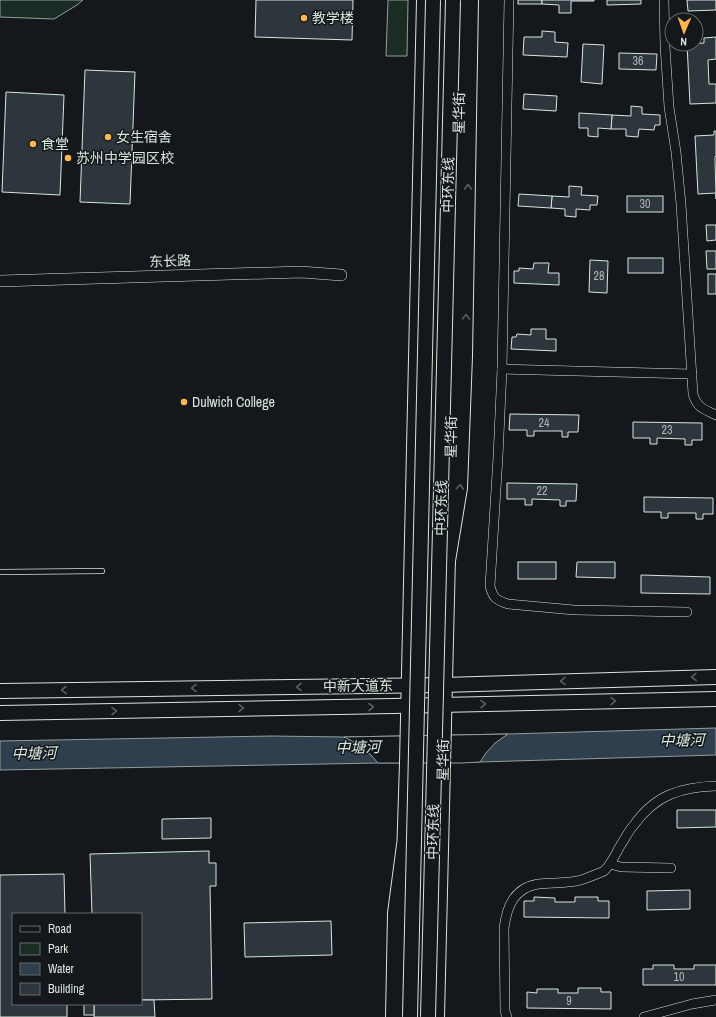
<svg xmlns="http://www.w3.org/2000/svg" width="716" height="1017" font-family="'Archivo Narrow','Noto Sans SC',sans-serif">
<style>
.green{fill:#1a2d24;stroke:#939e99}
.water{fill:#2f3f4d;stroke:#939e99}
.pier{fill:#14181c;stroke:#939e99}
.building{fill:#2c363c;stroke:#d8e6dc}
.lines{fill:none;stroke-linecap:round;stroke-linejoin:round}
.service-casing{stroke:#d8e6dc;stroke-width:6}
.minor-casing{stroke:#d8e6dc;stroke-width:10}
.tertiary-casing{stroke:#d8e6dc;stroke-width:12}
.primary-casing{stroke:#d8e6dc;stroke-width:16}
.trunk-casing{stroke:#d8e6dc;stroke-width:16}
.service{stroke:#14181c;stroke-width:4.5}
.minor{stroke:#14181c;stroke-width:9}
.tertiary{stroke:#14181c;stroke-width:11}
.primary{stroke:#14181c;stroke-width:14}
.trunk{stroke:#14181c;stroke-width:14}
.trunk-bridge-casing{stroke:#d8e6dc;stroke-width:16;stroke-linecap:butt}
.trunk-bridge{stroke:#14181c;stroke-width:14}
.oneway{stroke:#59605f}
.poi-dot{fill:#ffb74d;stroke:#14181c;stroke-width:1.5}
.labels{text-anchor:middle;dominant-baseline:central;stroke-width:3;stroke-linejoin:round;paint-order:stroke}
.number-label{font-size:12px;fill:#adbab4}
.poi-label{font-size:14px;fill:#d8e6dc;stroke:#14181c;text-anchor:start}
.street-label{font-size:14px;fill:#d8e6dc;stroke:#14181c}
.water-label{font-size:15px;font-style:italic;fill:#d8e6dc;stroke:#14181c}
</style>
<rect width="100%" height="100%" fill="#14181c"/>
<g class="green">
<polygon points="0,0 83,0 77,5 54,19 0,17"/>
<polygon points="388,0 408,0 407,56 386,56"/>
</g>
<polygon class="water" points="716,728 716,755 480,762 378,763 0,770 0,741 272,736 344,737 508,734"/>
<polygon class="pier" points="508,734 495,743 486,753 480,762 462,763 378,763 371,755 358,744 344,737"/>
<g class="building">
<polygon points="256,0 353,0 352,40 255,37"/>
<rect x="518" y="0" width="24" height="4"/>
<polygon points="542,0 594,0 594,1 571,1 571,13 559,13 559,5 542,4"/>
<polygon points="607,0 641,0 641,4 607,5"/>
<polygon points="687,0 716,0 716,10 688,11"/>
<polygon points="542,31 555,32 555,42 568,43 567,57 523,55 524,37 542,37"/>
<polygon points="716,37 716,59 708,60 709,84 716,84 716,103 690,104 687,44 704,43 704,38"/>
<polygon points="583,44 604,45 602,84 581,82"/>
<polygon points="619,53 657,54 656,70 619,69"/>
<polygon points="85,70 135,72 130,204 80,202"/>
<polygon points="6,92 64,95 60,195 2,192"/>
<polygon points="524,94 557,96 556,111 523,109"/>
<polygon points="631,106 642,107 642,114 660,115 660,125 655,125 654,130 639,129 638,137 626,136 626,129 611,129 612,115 631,116"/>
<polygon points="579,113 612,115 611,129 598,128 598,137 588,136 588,128 579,128"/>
<polygon points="714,131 716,131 716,156 715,157 716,199 716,193 698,194 695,136 714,135"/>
<polygon points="569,186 582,187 581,195 598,196 597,205 590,205 590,210 576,209 576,217 565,216 565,209 551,208 552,196 569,197"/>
<polygon points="519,194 552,196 551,208 518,206"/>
<rect x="627" y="196" width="36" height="16"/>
<polygon points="706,225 716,225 716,240 707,241"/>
<polygon points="706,251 716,251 716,269 707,269"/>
<rect x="628" y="258" width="35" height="15"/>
<polygon points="590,260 608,261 607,293 589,292"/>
<polygon points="534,263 549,263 548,273 559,273 559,285 514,283 514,271 519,271 519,268 533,269"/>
<rect x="708" y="274" width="8" height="20"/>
<polygon points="531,329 546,329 546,339 556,339 556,351 511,349 512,337 516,337 517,334 531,335"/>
<polygon points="510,414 579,415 578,432 568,432 568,437 562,437 562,431 534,431 534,436 527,436 527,430 509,430"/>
<polygon points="633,422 702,423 702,440 692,440 692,445 685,445 685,439 657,438 657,444 650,444 650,438 633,438"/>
<polygon points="507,483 577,484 576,501 566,501 566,506 560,506 560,500 532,499 532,505 525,505 525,499 507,499"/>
<polygon points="644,497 713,498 713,514 703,514 703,519 696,519 696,513 668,513 668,518 661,518 661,512 644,512"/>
<rect x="518" y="562" width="38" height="17"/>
<polygon points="577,562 615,562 615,578 576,577"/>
<polygon points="641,575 710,577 710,594 641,593"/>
<polygon points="677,810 716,810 716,827 677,828"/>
<polygon points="211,818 211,838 162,839 162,819"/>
<polygon points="209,851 209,863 216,863 216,886 210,886 212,999 141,1000 141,914 92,914 90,854"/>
<polygon points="64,874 65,914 13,914 13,1004 67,1004 67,1017 0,1017 0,875"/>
<polygon points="690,890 690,909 647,910 647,891"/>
<polygon points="534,897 555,898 555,902 575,902 575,897 598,897 598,901 609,901 609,918 524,917 524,901 534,901"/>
<polygon points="331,921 332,955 245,957 244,923"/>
<polygon points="653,965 674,965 674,969 694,969 694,965 716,965 716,985 643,985 643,969 653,969"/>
<polygon points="578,988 601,988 601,992 611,992 611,1009 527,1008 527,992 537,993 537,989 558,989 558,993 578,993"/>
<polygon points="141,1000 154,1000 155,1017 94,1017 94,1004 141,1004"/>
<rect x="84" y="1004" width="10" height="11"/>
</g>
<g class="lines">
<g class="service-casing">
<polyline id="service" points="0,572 102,571"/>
</g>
<g class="minor-casing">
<g id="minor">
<path d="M509 0 502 369 498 457 490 586C493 598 496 600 508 604L574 610 687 612"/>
<path d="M664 0 665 46 669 107 676 152 681 204 693 394C697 408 704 409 716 415"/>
<polyline points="502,369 692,374"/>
<polyline points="610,864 621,867 671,868"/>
<path d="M507 1017 505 1011 504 928C507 906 514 888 538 884 552 882 567 884 581 880 585 879 589 877 592 876 596 874 600 873 604 871 612 864 616 852 622 843 626 837 629 830 634 825 655 795 681 787 716 786"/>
<polyline points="644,1017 692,1004 716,1000"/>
</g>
</g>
<g class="tertiary-casing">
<polyline id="tertiary" points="0,281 301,272 341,275"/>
</g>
<g class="primary-casing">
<g id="primary">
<polyline points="448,533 462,0"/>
<polyline points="0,691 444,685 716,677"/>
<polyline points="0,713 393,706 716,699"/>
<polyline points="404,857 407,763 424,0"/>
<polyline points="401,1017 404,886"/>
<polyline points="437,1017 448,556"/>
</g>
</g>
<g class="trunk-casing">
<g id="trunk">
<polyline points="447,567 460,488 465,356 471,0"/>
<polyline points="393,1017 395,913 404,845"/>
</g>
</g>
<use href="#service" class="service"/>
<use href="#minor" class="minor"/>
<use href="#tertiary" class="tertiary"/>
<use href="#primary" class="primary"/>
<use href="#trunk" class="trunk"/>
<g class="trunk-bridge-casing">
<g id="trunk-bridge">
<polyline points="410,1017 433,0"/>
<polyline points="428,1017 453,0"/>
</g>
</g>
<use href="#trunk-bridge" class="trunk-bridge"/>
</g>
<defs><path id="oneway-chevron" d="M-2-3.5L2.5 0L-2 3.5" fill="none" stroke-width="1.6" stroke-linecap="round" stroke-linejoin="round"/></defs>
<g class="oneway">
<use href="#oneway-chevron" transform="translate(468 187) rotate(-89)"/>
<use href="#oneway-chevron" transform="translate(466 317) rotate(-89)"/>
<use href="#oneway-chevron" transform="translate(460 487) rotate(-85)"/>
<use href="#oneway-chevron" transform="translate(694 677) rotate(179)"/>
<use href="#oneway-chevron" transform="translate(563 681) rotate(178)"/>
<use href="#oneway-chevron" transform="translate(299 687) rotate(179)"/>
<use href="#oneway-chevron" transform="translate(194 688) rotate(179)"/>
<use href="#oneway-chevron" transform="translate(64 690) rotate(179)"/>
<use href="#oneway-chevron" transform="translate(613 701) rotate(-1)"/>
<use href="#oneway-chevron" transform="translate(483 704) rotate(-1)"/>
<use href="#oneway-chevron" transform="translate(371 707) rotate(-1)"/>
<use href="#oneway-chevron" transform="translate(241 708) rotate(-1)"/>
<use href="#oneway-chevron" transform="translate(114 711) rotate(-1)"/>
</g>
<g class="poi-dot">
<circle cx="304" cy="18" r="4"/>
<circle cx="108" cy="137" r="4"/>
<circle cx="33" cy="144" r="4"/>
<circle cx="68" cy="158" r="4"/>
<circle cx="184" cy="402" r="4"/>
</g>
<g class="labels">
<g class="number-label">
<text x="638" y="61">36</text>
<text x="645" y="204">30</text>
<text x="599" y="276">28</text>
<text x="544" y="423">24</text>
<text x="667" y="430">23</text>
<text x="542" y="491">22</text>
<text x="679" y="977">10</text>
<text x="569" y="1001">9</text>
</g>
<g class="poi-label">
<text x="312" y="18">教学楼</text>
<text x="116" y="137">女生宿舍</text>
<text x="41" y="144">食堂</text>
<text x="76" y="158">苏州中学园区校</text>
<text x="192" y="402">Dulwich College</text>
</g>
<g class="street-label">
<text transform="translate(459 113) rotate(-89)">星华街</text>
<text transform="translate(448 185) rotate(-89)">中环东线</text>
<text transform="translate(170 261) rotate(-2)">东长路</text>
<text transform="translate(451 437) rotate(-89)">星华街</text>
<text transform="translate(441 508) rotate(-89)">中环东线</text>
<text transform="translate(358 686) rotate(-1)">中新大道东</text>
<text transform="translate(443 760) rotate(-89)">星华街</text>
<text transform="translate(433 832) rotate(-89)">中环东线</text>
</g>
<g class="water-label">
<text transform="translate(682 740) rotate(-1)">中塘河</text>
<text transform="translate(358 747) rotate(-1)">中塘河</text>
<text transform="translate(34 753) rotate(-1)">中塘河</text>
</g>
</g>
<rect x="12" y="913" width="130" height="92" fill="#14181c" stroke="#626a69"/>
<rect x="20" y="926" width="20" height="6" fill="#14181c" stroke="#626a69"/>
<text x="48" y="933" font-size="12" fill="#d8e6dc">Road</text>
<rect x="20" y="943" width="20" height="12" fill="#1a2d24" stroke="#626a69"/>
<text x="48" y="953" font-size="12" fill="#d8e6dc">Park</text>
<rect x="20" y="963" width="20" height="12" fill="#2f3f4d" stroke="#626a69"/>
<text x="48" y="973" font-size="12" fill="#d8e6dc">Water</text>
<rect x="20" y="983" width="20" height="12" fill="#2c363c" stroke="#626a69"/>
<text x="48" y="993" font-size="12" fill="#d8e6dc">Building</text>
<g transform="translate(684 32) rotate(182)"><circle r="19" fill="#14181c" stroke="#626a69"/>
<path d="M0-3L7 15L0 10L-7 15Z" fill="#ffb74d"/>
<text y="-6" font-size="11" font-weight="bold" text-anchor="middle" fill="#d8e6dc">N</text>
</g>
</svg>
